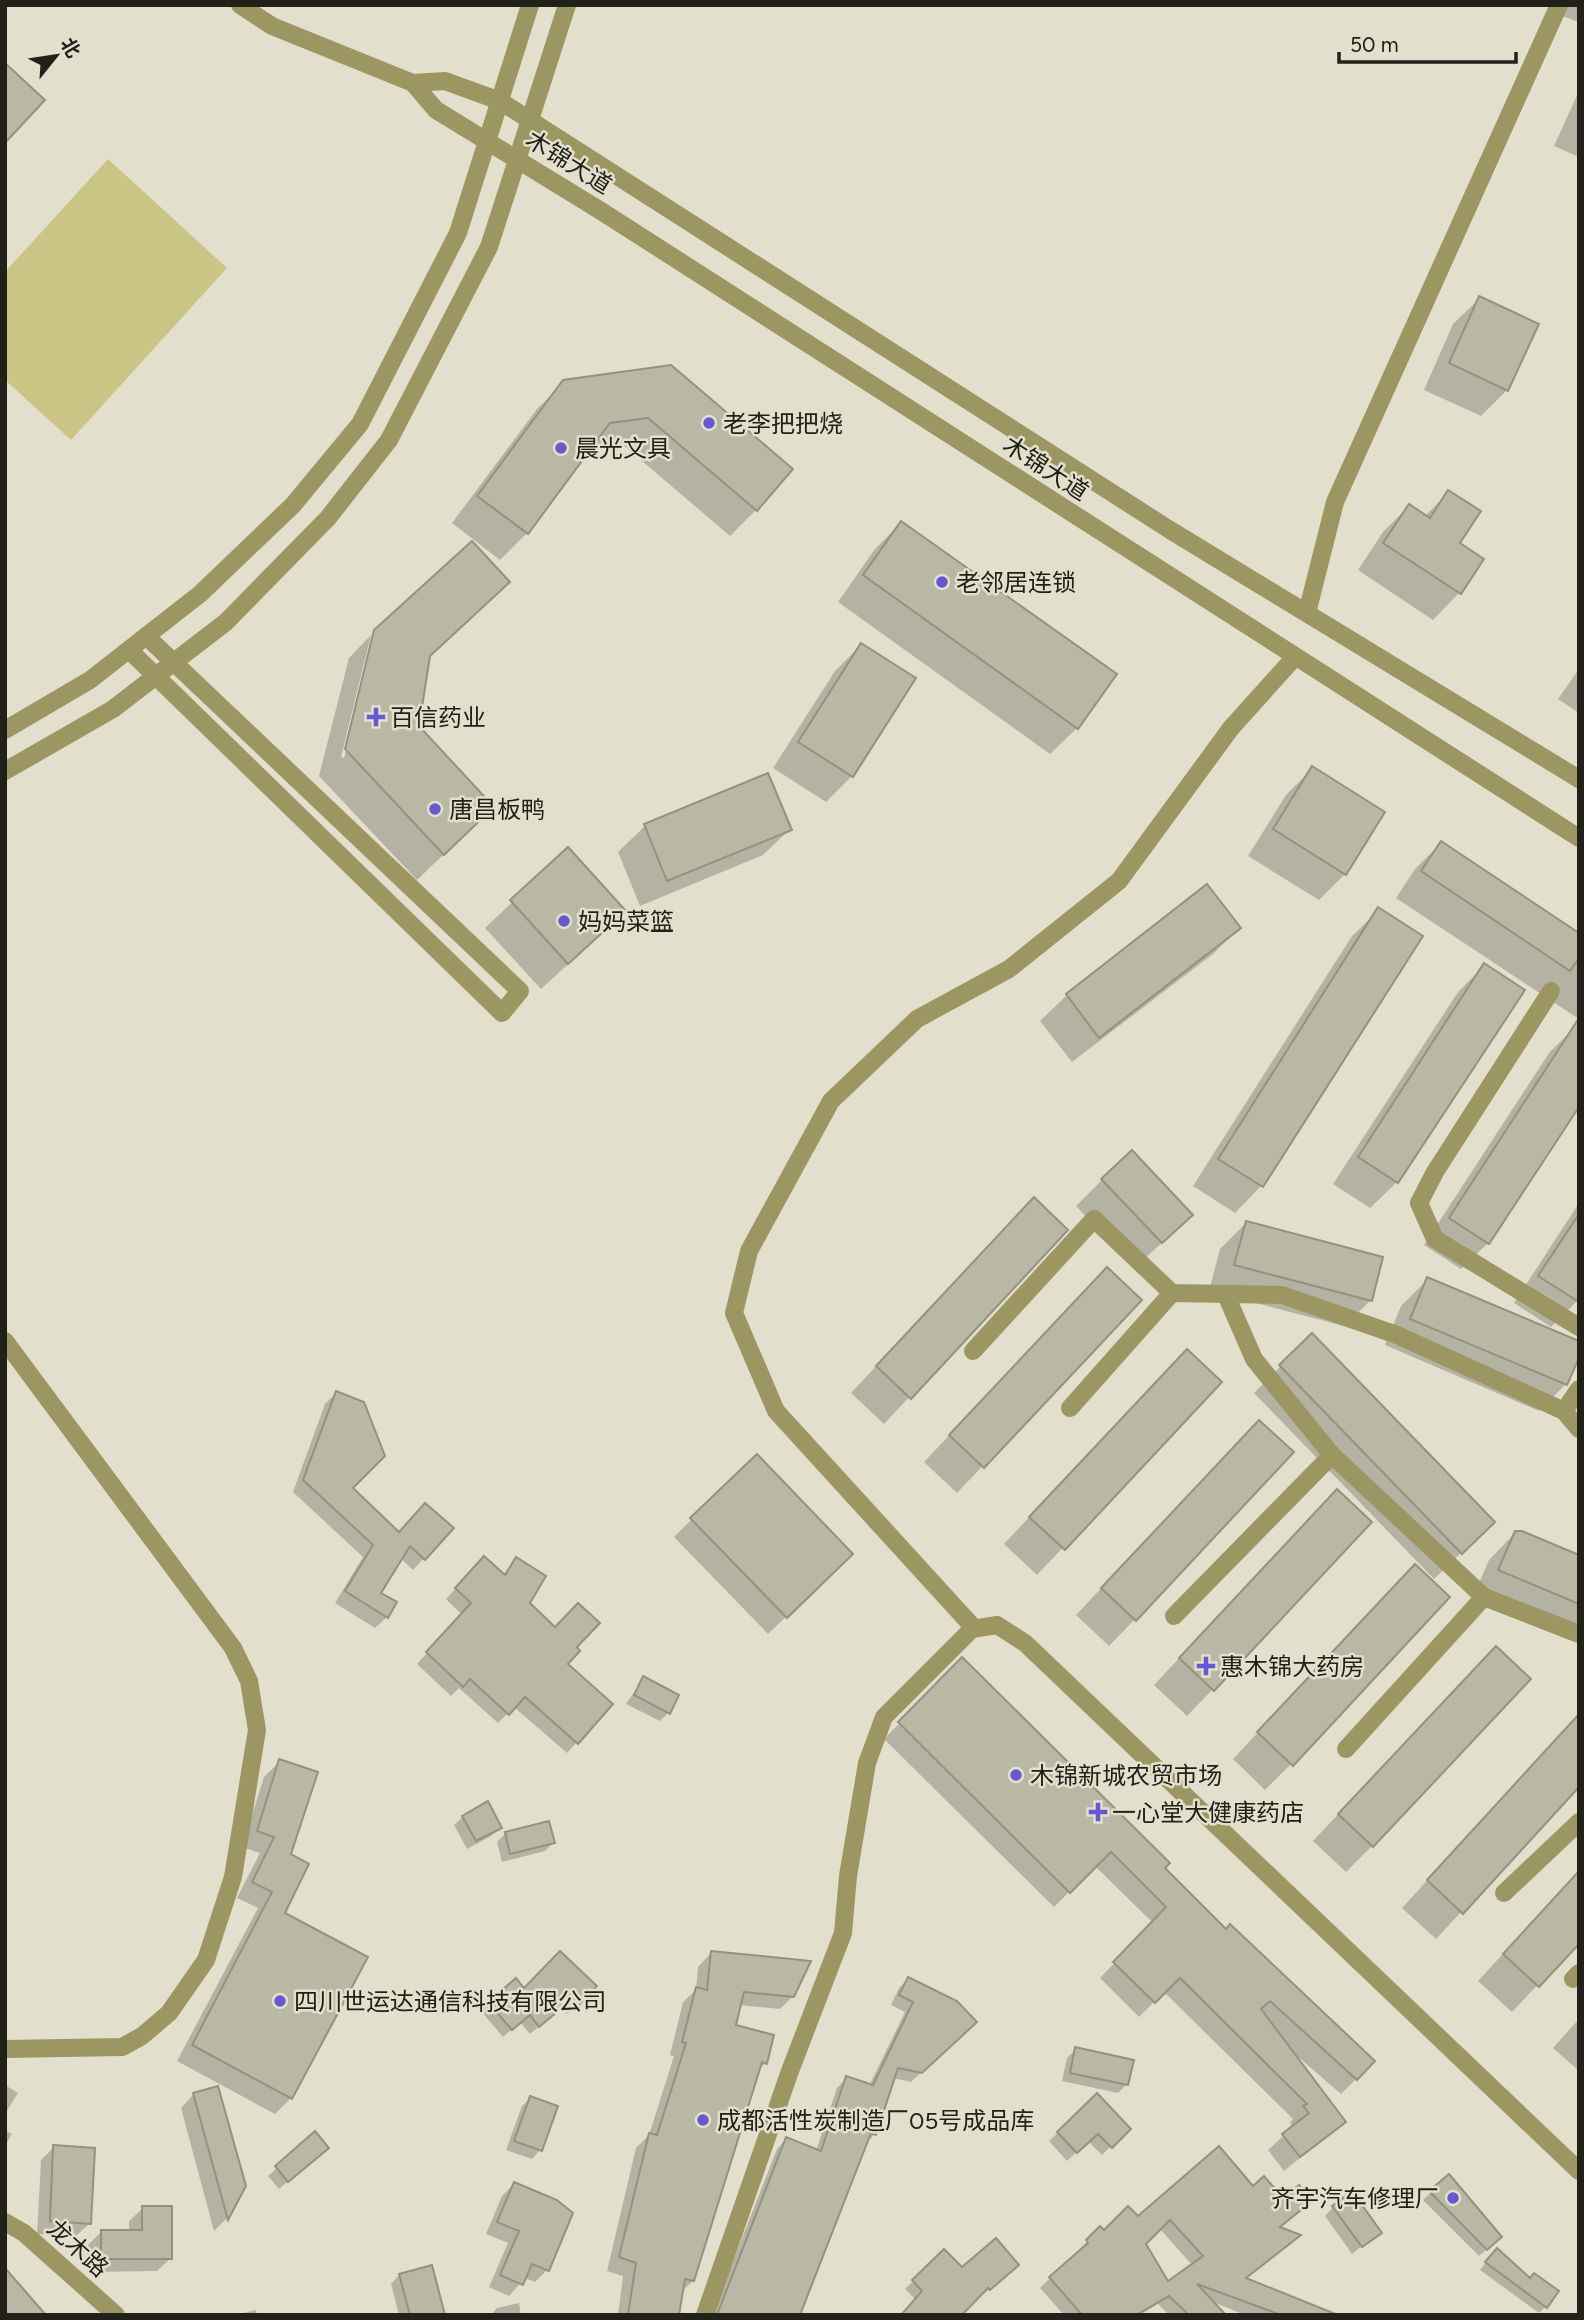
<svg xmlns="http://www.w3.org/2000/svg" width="1584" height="2320" font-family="Figtree,'Noto Sans SC',sans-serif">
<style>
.green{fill:#cbc585}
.shadow{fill:#0003;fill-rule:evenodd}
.building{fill:#b9b8a4;stroke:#94927f;stroke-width:2;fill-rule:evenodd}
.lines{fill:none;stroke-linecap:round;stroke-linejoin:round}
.minor{stroke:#9b9662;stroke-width:18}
.poi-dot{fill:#6558d1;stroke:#e2e0cc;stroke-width:2.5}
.labels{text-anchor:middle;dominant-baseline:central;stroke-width:5;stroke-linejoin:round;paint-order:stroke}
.street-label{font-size:24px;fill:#212019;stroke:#e2e0cc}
.poi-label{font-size:24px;fill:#212019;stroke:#e2e0cc;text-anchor:start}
</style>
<rect width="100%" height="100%" fill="#e2e0cc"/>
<polygon class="green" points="108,159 227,268 71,440 5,380 5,272"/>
<g class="shadow">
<polygon points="1566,5 1579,5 1579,22 1562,16"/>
<polygon points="1579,91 1579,157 1554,146"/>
<polygon points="1480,298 1507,390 1481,416 1424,390 1453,324"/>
<polygon points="670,367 756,510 730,536 621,443 590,448 527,533 500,560 452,523 537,409 564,382"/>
<polygon points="1449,492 1457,543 1481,560 1459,593 1433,620 1358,570 1383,532 1409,506 1425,516"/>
<polygon points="901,523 1077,728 1050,754 838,602 875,549"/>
<polygon points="376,631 428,657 417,727 466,833 417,880 319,776 349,658 371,635 341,757 344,758"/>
<polygon points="861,645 852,776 826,802 773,768 835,671"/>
<polygon points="1579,669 1579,713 1558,699"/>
<polygon points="1313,768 1345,874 1319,900 1248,856 1286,795"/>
<polygon points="767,775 790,829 763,855 640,906 618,852 645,826"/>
<polygon points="1441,843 1579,934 1579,1019 1396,898 1415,869"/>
<polygon points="568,849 598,937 541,989 485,928"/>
<polygon points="1207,887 1239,928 1213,954 1072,1062 1040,1021 1067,995"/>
<polygon points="1379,910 1420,937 1261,1186 1235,1213 1193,1186 1352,936"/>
<polygon points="1484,966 1522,991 1397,1182 1370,1208 1333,1184 1458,992"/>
<polygon points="1575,1027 1579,1103 1488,1243 1461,1269 1424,1245 1549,1053"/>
<polygon points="1102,1180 1191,1215 1135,1268 1076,1206"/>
<polygon points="1579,1203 1579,1299 1551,1327 1514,1303"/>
<polygon points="1246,1223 1371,1300 1344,1326 1209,1291 1220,1249"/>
<polygon points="1007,1226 1066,1230 884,1424 851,1393"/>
<polygon points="1428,1279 1566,1384 1539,1411 1385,1345 1401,1306"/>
<polygon points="1081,1295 1139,1300 957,1493 924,1462"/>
<polygon points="1312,1335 1493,1522 1434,1579 1254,1393"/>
<polygon points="1161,1377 1220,1382 1037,1575 1004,1544"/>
<polygon points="336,1393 350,1489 424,1558 413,1570 400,1558 379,1593 387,1617 375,1628 335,1603 363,1557 293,1492 325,1404"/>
<polygon points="1233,1448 1135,1619 1109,1646 1076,1615"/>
<polygon points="1310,1518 1213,1689 1187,1716 1154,1685"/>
<polygon points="692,1519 851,1554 768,1634 674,1537"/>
<polygon points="1515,1533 1579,1557 1579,1641 1473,1597 1489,1560"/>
<polygon points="516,1559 527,1604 574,1647 565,1665 611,1704 567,1753 514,1707 498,1723 459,1688 451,1696 417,1664 462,1615 446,1599 474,1568 503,1575"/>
<polygon points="1389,1593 1291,1764 1265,1790 1233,1759"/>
<polygon points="962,1660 1162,1868 1356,2079 1341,2094 1289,2049 1344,2122 1284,2171 1268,2150 1293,2127 1290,2123 1293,2119 1164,1992 1139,2017 1100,1978 1153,1923 1095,1866 1054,1907 884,1739"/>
<polygon points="1470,1674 1372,1846 1346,1872 1313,1841"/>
<polygon points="644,1678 668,1713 660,1721 626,1704"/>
<polygon points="1579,1714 1579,1785 1436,1939 1402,1908"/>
<polygon points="280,1761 288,1855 282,1913 291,2098 275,2114 177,2061 258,1908 237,1898 260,1853 242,1847 264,1777"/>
<polygon points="463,1817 500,1827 491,1836 467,1849 454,1825"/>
<polygon points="506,1833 553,1843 545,1851 502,1862 497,1842"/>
<polygon points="1579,1871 1579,1941 1512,2012 1478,1981"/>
<polygon points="711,1953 793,1996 780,2009 739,2005 734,2027 766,2063 757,2071 693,2281 681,2292 677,2315 618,2315 623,2276 607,2271 636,2148 649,2135 674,2056 670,2055 683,2002 696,1990 698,1967"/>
<polygon points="908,1979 974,2022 911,2082 893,2078 875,2134 865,2144 798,2315 712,2315 777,2149 786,2139 816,2151 837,2088 847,2078 869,2086 905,2012 891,2005 899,1988"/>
<polygon points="594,1986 567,2014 561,2008 530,2034 520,2022 503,2037 481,2011 489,2003 524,1991"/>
<polygon points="1579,2019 1579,2071 1553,2048"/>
<polygon points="1076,2049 1127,2084 1118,2093 1062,2081 1067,2058"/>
<polygon points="5,2085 18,2093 5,2114"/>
<polygon points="194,2094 244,2186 226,2219 214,2231 181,2108"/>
<polygon points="1097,2096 1129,2129 1102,2155 1088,2141 1067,2161 1049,2141"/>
<polygon points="531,2098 540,2150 532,2159 506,2150 522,2106"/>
<polygon points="5,2130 12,2134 5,2146"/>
<polygon points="315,2134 318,2156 279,2189 268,2176"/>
<polygon points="54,2147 90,2223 76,2236 37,2234 41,2160"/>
<path d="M1219 2149 1278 2228 1244 2279 1320 2315H1245L1213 2302 1224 2315H1169L1158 2304 1140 2315H1064L1040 2288 1100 2229 1103 2232 1138 2218ZM1160 2229 1193 2266 1167 2283 1144 2244Z"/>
<polygon points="1449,2176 1493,2244 1479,2256 1423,2200"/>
<polygon points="514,2184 547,2270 535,2282 525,2278 509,2296 489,2287 508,2243 486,2234 502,2196"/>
<polygon points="1333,2207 1380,2232 1352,2254 1325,2216"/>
<polygon points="143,2208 171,2258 157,2271 89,2272 88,2245 101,2232 129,2231 129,2221"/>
<polygon points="944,2251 961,2270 1009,2273 981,2296 916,2300 905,2289"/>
<polygon points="1490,2257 1545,2307 1539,2313 1480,2270"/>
<polygon points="399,2275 443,2315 399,2315 391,2284"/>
<polygon points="519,2303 521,2315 491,2315 497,2308"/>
<polygon points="256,2310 257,2315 235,2315"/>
</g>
<g class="building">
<polygon points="5,63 45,100 5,143"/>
<polygon points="1479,296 1539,324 1508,391 1449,363"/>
<polygon points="671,365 793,469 757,511 648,418 610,423 528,534 477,496 563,380"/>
<polygon points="1448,490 1481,511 1460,543 1484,559 1461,594 1383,543 1409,504 1430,518"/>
<polygon points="901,521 1117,674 1078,729 863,575"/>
<polygon points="472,541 510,582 430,656 419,726 494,807 444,855 345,749 374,630"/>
<polygon points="861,643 916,678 853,777 798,742"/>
<polygon points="1312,766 1385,812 1346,875 1273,829"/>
<polygon points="768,773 792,830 667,881 644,824"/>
<polygon points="1441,841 1579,933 1579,958 1570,971 1421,871"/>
<polygon points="568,847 626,911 568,964 510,900"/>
<polygon points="1207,884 1241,928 1099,1038 1066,994"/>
<polygon points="1378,907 1423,936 1263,1187 1218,1159"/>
<polygon points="1484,963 1525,990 1398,1183 1358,1157"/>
<polygon points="1579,1018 1579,1107 1489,1244 1449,1218"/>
<polygon points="1132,1150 1193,1215 1162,1243 1101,1179"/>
<polygon points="1034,1197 1068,1230 911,1399 876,1366"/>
<polygon points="1579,1214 1579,1302 1538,1276"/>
<polygon points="1246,1221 1383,1257 1372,1301 1234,1265"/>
<polygon points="1107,1267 1142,1300 984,1468 949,1435"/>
<polygon points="1427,1277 1579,1341 1579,1358 1567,1385 1410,1319"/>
<polygon points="1312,1333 1495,1522 1462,1554 1279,1365"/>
<polygon points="1187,1349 1222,1382 1065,1550 1029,1517"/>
<polygon points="336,1391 364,1402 385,1456 353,1488 399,1532 425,1503 454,1528 425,1560 410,1546 381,1593 397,1602 388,1618 345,1591 373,1545 303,1480"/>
<polygon points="1259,1420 1294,1452 1136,1621 1101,1588"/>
<polygon points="757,1454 853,1554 787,1618 690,1518"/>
<polygon points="1337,1489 1372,1522 1214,1691 1179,1658"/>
<polygon points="1515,1531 1522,1531 1579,1555 1579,1604 1498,1570"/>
<polygon points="484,1556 505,1575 516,1557 546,1576 530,1603 555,1627 578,1603 600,1623 577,1647 580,1651 568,1664 613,1704 578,1744 525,1697 509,1715 470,1679 463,1687 426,1652 471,1603 455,1588"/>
<polygon points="1415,1564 1450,1597 1293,1766 1257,1732"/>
<polygon points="1496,1646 1531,1679 1373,1847 1338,1814"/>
<polygon points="962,1657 1170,1863 1165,1868 1226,1929 1230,1924 1375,2061 1357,2080 1270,2001 1261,2009 1346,2122 1300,2157 1282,2134 1309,2113 1303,2106 1307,2104 1180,1978 1155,2003 1113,1962 1166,1907 1111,1852 1070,1893 898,1722"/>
<polygon points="643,1676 679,1695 670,1714 634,1695"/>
<polygon points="1579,1714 1579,1787 1463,1914 1427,1880"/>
<polygon points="279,1759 318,1772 291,1854 309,1864 285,1913 368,1957 292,2099 192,2045 272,1892 252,1882 274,1837 257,1831"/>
<polygon points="488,1801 502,1828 476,1841 462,1816"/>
<polygon points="549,1821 555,1843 510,1854 505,1832"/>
<polygon points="1579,1871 1579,1944 1539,1987 1503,1954"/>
<polygon points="560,1951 597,1986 577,2007 570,2001 539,2027 530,2015 512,2030 488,2002 516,1978 524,1988"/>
<polygon points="711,1951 811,1961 794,1997 744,1992 736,2025 774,2035 767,2064 762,2062 694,2281 685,2279 679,2315 628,2315 636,2263 619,2257 649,2133 657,2135 686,2043 682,2042 696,1987 707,1990"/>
<polygon points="908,1977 957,2001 977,2022 922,2073 898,2068 876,2135 871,2133 800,2315 717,2315 786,2137 821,2151 846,2076 873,2085 913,2002 899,1995"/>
<polygon points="1075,2047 1134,2060 1128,2085 1070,2073"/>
<polygon points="218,2086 246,2186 228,2220 193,2093"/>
<polygon points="1097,2093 1131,2129 1112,2148 1098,2134 1077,2153 1057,2132"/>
<polygon points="530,2096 558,2106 542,2151 514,2141"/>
<polygon points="315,2131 329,2148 288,2182 275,2166"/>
<polygon points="53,2145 95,2148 91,2224 50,2221"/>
<path d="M1219 2146 1253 2186 1264 2176 1283 2198 1299 2185 1312 2201 1280 2227 1301 2235 1246 2278 1338 2315H1281L1197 2284 1226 2315H1189L1169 2296 1136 2315H1082L1049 2277 1088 2243 1086 2240 1100 2226 1104 2230 1128 2206 1138 2216ZM1170 2220 1203 2256 1168 2281 1146 2244Z"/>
<polygon points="1449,2174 1502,2237 1487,2250 1429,2191"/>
<polygon points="514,2182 557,2200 573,2213 549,2271 532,2264 523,2285 500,2275 519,2231 497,2222"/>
<polygon points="1352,2191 1382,2233 1362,2247 1332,2206"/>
<polygon points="142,2206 172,2206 172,2259 101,2259 101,2230 142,2230"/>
<polygon points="996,2238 1019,2265 990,2290 988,2288 962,2315 901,2315 922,2291 912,2280 944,2249 962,2267"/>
<polygon points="1497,2248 1530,2278 1534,2273 1559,2291 1547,2308 1485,2262"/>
<polygon points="432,2265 445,2315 410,2315 399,2274"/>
<polygon points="5,2268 46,2315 5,2315"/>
</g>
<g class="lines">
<g class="minor">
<polyline points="240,5 272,26 413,83 445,81 500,101 1170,530 1579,779"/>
<polyline points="413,83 436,110 601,211 1579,838"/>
<polyline points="1307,613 1335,502 1559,5"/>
<polyline points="129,650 502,1013 520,991 146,636"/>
<polyline points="5,730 90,680 200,594 293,505 360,424 458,233 530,5"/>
<polyline points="5,771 113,709 226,622 328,518 389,440 489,247 567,5"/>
<polyline points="1551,991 1435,1172 1419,1203 1435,1239 1579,1327"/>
<polyline points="1226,1295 1254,1359 1332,1455 1484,1597 1579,1634"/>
<polyline points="5,1341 233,1648 249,1681 257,1730 233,1877 206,1960 169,2013 142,2036 122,2047 5,2049"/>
<polyline points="973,1351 1094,1219 1172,1293 1282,1295 1397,1335 1564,1411 1579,1429"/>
<polyline points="1070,1408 1172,1293"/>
<polyline points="1564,1411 1579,1389"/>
<polyline points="1174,1616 1332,1455"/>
<polyline points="974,1628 776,1411 734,1313 749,1251 831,1101 917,1019 1009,969 1119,881 1231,728 1294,658"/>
<polyline points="1346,1749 1484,1597"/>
<polyline points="1504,1893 1579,1822"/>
<polyline points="1573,1979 1579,1973"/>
<polyline points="5,2222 24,2233 116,2315"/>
<polyline points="705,2315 790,2071 843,1933 848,1876 867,1763 884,1717 972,1629 997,1625 1025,1643 1579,2171"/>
</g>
</g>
<g class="poi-dot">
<circle cx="709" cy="423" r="7"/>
<circle cx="561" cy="448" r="7"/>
<circle cx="942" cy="582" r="7"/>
<path d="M372.5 706.5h7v7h7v7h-7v7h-7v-7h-7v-7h7z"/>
<circle cx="435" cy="809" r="7"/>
<circle cx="564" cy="921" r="7"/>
<path d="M1202.5 1655.5h7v7h7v7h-7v7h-7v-7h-7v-7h7z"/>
<circle cx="1016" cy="1775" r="7"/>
<path d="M1094.5 1801.5h7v7h7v7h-7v7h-7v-7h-7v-7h7z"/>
<circle cx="280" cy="2001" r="7"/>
<circle cx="703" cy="2120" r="7"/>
<circle cx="1453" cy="2198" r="7"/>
</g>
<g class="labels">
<g class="street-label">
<text transform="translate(569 162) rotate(32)">木锦大道</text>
<text transform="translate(1046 468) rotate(33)">木锦大道</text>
<text transform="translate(78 2248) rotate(42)">龙木路</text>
</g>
<g class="poi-label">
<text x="723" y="423">老李把把烧</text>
<text x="575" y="448">晨光文具</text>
<text x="956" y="582">老邻居连锁</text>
<text x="390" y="717">百信药业</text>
<text x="449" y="809">唐昌板鸭</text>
<text x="578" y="921">妈妈菜篮</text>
<text x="1220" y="1666">惠木锦大药房</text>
<text x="1030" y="1775">木锦新城农贸市场</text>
<text x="1112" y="1812">一心堂大健康药店</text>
<text x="294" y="2001">四川世运达通信科技有限公司</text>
<text x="717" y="2120">成都活性炭制造厂05号成品库</text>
<text x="1439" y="2198" text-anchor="end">齐宇汽车修理厂</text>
</g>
</g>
<rect width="1584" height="2320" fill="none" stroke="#212019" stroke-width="14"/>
<g transform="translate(56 56) rotate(60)" stroke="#e2e0cc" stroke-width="5" paint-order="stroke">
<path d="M0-5L12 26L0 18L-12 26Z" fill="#212019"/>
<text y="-10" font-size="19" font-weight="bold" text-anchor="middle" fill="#212019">北</text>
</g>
<path d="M1339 52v10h177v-10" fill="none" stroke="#212019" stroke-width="3.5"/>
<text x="1350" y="52" font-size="21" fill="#212019" stroke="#e2e0cc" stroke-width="5" paint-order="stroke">50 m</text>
</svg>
